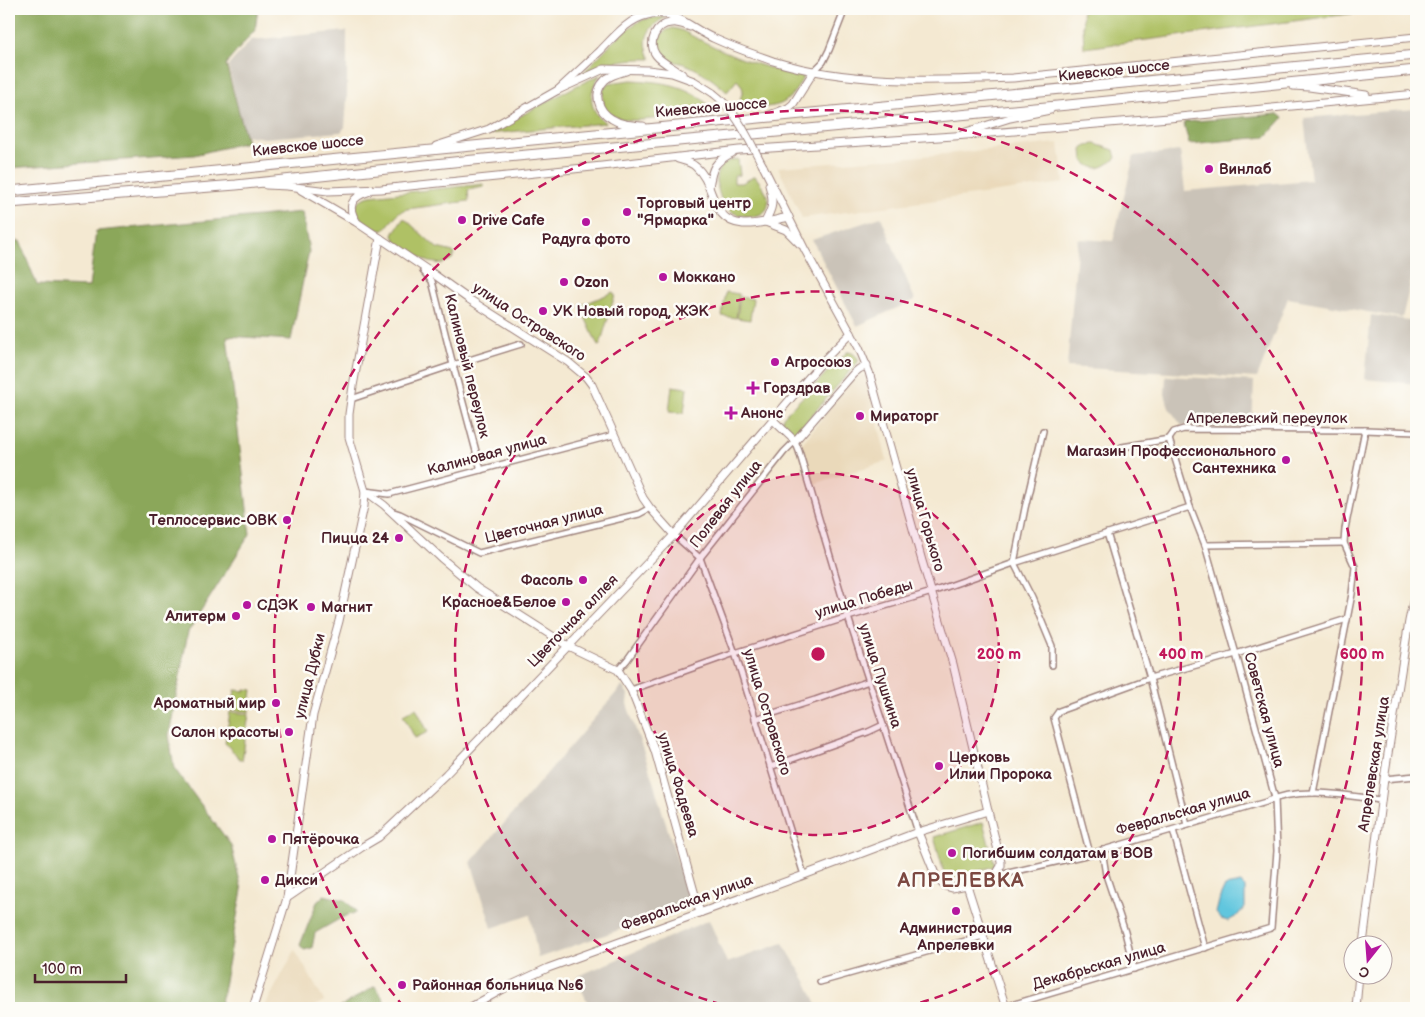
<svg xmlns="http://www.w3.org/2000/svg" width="1425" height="1017" font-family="'Balsamiq Sans',sans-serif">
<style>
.built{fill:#ead9ba}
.industrial{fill:#cac3b8}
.green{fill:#afc165;stroke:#7c7048}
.forest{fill:#8ba75a;stroke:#6a6342}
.water{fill:#61c6de;stroke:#567284}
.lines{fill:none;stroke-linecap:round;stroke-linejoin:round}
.street-casing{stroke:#9f847e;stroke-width:8}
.secondary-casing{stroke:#9f847e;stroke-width:9}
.highway-casing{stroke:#9f847e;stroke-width:11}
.street{stroke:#fff;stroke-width:5}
.secondary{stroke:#fff;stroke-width:7}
.highway{stroke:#fff;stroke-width:9}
.secondary-bridge-casing{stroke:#9f847e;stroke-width:9;stroke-linecap:butt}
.secondary-bridge{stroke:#fff;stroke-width:7}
.ring{fill:none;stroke:#c2185b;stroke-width:2.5;stroke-dasharray:9 6}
.poi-dot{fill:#b5179e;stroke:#fdfcf7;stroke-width:2}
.labels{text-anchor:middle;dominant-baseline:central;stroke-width:5;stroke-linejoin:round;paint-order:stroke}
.street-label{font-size:15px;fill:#4a1f2b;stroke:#fdfcf7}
.poi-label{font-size:15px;font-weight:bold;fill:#4a1f2b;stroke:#fdfcf7;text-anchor:start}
.district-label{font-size:20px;font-weight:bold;letter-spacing:1px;fill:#7c4841;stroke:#fdfcf7}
.centre{fill:#c2185b;stroke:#fdfcf7;stroke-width:2.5}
.ring-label{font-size:15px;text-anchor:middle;font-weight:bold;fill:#c2185b;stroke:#fdfcf7;stroke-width:5;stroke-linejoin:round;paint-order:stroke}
</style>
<rect width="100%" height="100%" fill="#fdfcf7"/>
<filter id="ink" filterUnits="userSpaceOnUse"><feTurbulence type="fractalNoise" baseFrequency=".02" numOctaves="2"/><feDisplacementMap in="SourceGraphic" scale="10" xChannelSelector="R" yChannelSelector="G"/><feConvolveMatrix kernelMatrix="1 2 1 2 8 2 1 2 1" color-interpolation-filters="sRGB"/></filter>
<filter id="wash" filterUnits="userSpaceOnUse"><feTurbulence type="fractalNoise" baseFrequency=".0096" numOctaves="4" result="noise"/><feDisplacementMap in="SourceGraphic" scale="20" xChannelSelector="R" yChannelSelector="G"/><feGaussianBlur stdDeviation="1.12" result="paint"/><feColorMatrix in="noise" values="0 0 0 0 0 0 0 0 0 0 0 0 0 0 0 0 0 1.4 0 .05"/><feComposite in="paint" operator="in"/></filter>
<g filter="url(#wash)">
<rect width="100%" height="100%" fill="#f4e9d2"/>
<g class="built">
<polygon points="1059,143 1064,183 802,218 778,167 924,156"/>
<polygon points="862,374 867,377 887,461 814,484 801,445 847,386"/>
<polygon points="295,950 324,1001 311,1008 264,1008"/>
</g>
<g class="industrial">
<polygon points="347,31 347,99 345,127 341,132 265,138 245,135 228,66 251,40"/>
<polygon points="1416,109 1416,260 1402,318 1288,298 1257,378 1067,367 1078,239 1113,241 1134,156 1180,151 1185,191 1311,180 1304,118"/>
<polygon points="881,217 915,300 857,326 812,240"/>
<polygon points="1371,315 1416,321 1416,384 1365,379"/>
<polygon points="1166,376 1254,381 1252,428 1182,426 1169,408 1165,394"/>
<polygon points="622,686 628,694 627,704 647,762 691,905 538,958 530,915 492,928 471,862"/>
<polygon points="709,920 727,963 783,943 807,983 819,1008 590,1008 576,977"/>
</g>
<g class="green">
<polygon points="1082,9 1388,9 1084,48"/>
<path d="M666 17C647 27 641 40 651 59 624 58 607 63 583 73 598 58 626 24 646 19 652 17 659 18 666 17Z"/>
<path d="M673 28 681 30C709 45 739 59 770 68 781 71 793 73 804 76 786 110 780 105 745 109L739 102 743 91 742 86 737 80 727 92C715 81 702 71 687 65 680 62 671 62 665 57 650 47 659 31 673 28Z"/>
<path d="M600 75C588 93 588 110 606 123L487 134 576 86Z"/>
<path d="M631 80C653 81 677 83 696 95 703 99 710 107 717 113 699 114 681 116 662 118 647 119 630 123 616 117 608 114 603 109 603 100 602 94 603 87 609 83Z"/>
<path d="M1095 144 1114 150 1116 158C1103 168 1095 173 1083 160L1082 150 1086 145Z"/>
<path d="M738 159 740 175 734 176V183H742L755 176C760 183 767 191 768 200 771 219 743 219 732 212 724 207 720 198 718 189 717 184 715 179 717 174 720 164 729 160 738 159Z"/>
<path d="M484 184V187L468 190 469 201 407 209 399 212 384 230C374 232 362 220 356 212 356 201 360 199 370 196Z"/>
<polygon points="404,218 437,248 453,252 455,254 452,259 442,264 429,262 401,246 396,242 393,235 396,229"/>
<polygon points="613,292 615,295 600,345 598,346 580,306"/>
<polygon points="726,292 739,294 736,318 722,316"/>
<polygon points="740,297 753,299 750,320 737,318"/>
<path d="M847 352C852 352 854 354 858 358V362L799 430 793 432 786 428 782 422 783 417Z"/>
<polygon points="672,386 687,388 684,413 669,412"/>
<polygon points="245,689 252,690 249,712 232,710 235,690 245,691"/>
<polygon points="416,708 428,732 415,738 403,715"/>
<polygon points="230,712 249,714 242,761 225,743"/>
<polygon points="983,822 995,866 946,880 934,837"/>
</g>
<g class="forest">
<polygon points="9,9 258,9 255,30 226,64 247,142 194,155 9,168"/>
<path d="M1278 114 1283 118 1266 137 1189 144C1188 136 1184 130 1184 122Z"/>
<polygon points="302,212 309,251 291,340 227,336 250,534 188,632 169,735 174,768 231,845 242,890 220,1008 94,1008 83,1004 75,1008 9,1008 9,242 20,241 37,285 89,287 96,231"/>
<polygon points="324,895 345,900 357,912 343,917 315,933 312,948 304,950 300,945 317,902"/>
<polygon points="375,986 384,1000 385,1008 339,1008"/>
</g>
<polygon class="water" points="1241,883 1245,887 1245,907 1237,916 1228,921 1221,919 1216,913 1220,897 1225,886"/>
</g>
<g filter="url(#ink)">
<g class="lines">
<g class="street-casing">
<g id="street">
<polyline points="814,71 823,62 829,50 845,9"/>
<polyline points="423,271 432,281 453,365 481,470"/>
<polyline points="351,399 453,365 521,344"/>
<polyline points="1043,431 1025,508 1014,563 1032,598 1052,646 1052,665"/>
<polyline points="1122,447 1169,439 1174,432 1184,429 1365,430 1416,432"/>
<polyline points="365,491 389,494 614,435"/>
<polyline points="394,512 400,514 479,553 639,514 650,508"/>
<polyline points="1107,533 1150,678 1187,825"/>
<polyline points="674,535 700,558 735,653 804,875"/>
<polyline points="1205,545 1344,543"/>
<polyline points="618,670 627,660 700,558 784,452 795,441 799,451 848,617 918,832"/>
<polyline points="631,690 735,653 848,617 932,592 1014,563 1190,507"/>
<polyline points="755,719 815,700 869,681"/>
<polyline points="770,767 868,732 883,725"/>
<polyline points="1384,779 1416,776"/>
<polyline points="1313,793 1352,594 1355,567 1344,543 1345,529 1365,430"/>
<polyline points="1173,830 1205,948"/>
<polyline points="1102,850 1106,875 1125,932 1134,969"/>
<polyline points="1090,854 1054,718 1059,711 1150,678 1236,654 1347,619"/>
<path d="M995 876 1090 854 1266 802C1299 786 1345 795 1381 800"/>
<polyline points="820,982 983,936"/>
<polyline points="1001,1008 1271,928 1277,851 1275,798 1236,654 1205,545 1190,507 1169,439"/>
</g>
</g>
<g class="secondary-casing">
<g id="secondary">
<path d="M626 71C619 73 611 75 605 80 592 93 598 111 612 119 621 125 632 125 643 126"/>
<path d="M682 74C674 68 662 63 656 55 647 43 656 24 671 23 678 22 684 25 690 27"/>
<polyline points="1293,86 1309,87 1366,95"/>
<path d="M558 90C572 77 586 64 600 51 613 38 628 19 647 15 674 8 690 28 713 38 732 47 753 54 773 61 851 85 933 81 1013 78L1416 37"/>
<polyline points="770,115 788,108 793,104 814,71"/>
<polyline points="966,132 1010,118 1050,110"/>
<polyline points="436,146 489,129 558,90 604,69 648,70 672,73 694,81 713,93"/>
<path d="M678 159C684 161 691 162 696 167 716 184 709 221 743 224 758 225 774 220 789 217"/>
<polyline points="763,166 805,250 859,348 869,372 922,561 953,664 988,811 1001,862 1001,866 995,876 967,885 952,888 945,886 937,879 918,832"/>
<polyline points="266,185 287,186 328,191 381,189 602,166 739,150 954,136 1169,118 1416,94"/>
<path d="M709 187C712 168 714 162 732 153"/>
<polyline points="301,190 356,222 432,273 467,298 568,362 586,377 592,385 643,498 650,508 674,535"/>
<path d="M356 221C347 207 351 197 368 192"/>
<path d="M765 222C773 207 774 202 769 185"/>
<polyline points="768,223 786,230 800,244"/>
<polyline points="773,420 795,441 853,374 859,369 867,365"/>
<polyline points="365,491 384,505 440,557 477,588 568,646 618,670 631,690 655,751 700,913"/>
<polyline points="967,885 1006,1008"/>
<polyline points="287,898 362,847 379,837 390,827 446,774 674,535 822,362 851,333"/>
<polyline points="1363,944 1384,779 1409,621 1416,589"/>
<polyline points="253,1008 287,898 313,715 339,621 364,506 365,491 349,437 349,414 353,386 380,238"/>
<polyline points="469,1008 505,988 548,968 804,875 918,832 988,811"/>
<polyline points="1356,1008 1359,974"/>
</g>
</g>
<g class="highway-casing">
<g id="highway">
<path d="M9 191C478 143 947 101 1416 55"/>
<polyline points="9,203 236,185 463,161 1068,105 1416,70"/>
</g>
</g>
<use href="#street" class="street"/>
<use href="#secondary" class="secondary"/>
<use href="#highway" class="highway"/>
<g class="secondary-bridge-casing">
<path id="secondary-bridge" d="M713 93C737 111 749 140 763 166"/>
</g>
<use href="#secondary-bridge" class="secondary-bridge"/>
</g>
</g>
<circle cx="818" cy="654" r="181" fill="#c2185b" fill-opacity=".12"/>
<g class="ring">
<circle cx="818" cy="654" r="181"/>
<path d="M736 1008A363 363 0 1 1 900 1008"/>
<path d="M404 1007A544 544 0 1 1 1232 1007"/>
</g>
<g class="poi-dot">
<circle cx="1209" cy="169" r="5"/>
<circle cx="627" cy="212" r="5"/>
<circle cx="462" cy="220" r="5"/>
<circle cx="586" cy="222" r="5"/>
<circle cx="663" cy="277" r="5"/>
<circle cx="564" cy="282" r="5"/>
<circle cx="543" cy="311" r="5"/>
<circle cx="775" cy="362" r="5"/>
<path d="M750.5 380.5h5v5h5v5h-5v5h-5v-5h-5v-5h5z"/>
<path d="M728.5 405.5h5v5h5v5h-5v5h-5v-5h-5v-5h5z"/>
<circle cx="860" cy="416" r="5"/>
<circle cx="1286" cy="460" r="5"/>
<circle cx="287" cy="520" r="5"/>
<circle cx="399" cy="538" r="5"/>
<circle cx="583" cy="580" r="5"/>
<circle cx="566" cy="602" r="5"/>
<circle cx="247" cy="605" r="5"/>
<circle cx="311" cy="607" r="5"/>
<circle cx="236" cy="616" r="5"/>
<circle cx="276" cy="703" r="5"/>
<circle cx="289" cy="732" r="5"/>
<circle cx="939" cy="766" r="5"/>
<circle cx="272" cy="839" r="5"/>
<circle cx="952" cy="853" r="5"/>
<circle cx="265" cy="880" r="5"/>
<circle cx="956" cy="911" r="5"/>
<circle cx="402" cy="985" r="5"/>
</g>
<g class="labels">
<g class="street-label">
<text transform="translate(1114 71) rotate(-6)">Киевское шоссе</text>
<text transform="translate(711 108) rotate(-5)">Киевское шоссе</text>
<text transform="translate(308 146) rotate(-6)">Киевское шоссе</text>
<text transform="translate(529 322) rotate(33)">улица Островского</text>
<text transform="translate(467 366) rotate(76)">Калиновый переулок</text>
<text x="1267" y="418">Апрелевский переулок</text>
<text transform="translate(487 455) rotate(-15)">Калиновая улица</text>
<text transform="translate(726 504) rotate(-52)">Полевая улица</text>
<text transform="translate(925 520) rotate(74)">улица Горького</text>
<text transform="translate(544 524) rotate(-14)">Цветочная улица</text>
<text transform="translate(864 599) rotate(-17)">улица Победы</text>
<text transform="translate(573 621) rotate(-46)">Цветочная аллея</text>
<text transform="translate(310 676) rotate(-76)">улица Дубки</text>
<text transform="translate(880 676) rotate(72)">улица Пушкина</text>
<text transform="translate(1264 710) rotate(75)">Советская улица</text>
<text transform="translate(767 712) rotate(73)">улица Островского</text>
<text transform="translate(1374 764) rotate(-81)">Апрелевская улица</text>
<text transform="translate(678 785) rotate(73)">улица Фадеева</text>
<text transform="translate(1183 812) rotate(-16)">Февральская улица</text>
<text transform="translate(687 903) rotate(-20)">Февральская улица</text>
<text transform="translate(1099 966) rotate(-16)">Декабрьская улица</text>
</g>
<g class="poi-label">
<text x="1219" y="169">Винлаб</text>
<text x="637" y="203">Торговый центр<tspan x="637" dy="17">"Ярмарка"</tspan></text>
<text x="472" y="220">Drive Cafe</text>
<text x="586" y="239" text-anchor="middle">Радуга фото</text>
<text x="673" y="277">Моккано</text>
<text x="574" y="282">Ozon</text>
<text x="553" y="311">УК Новый город, ЖЭК</text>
<text x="785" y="362">Агросоюз</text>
<text x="763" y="388">Горздрав</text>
<text x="741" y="413">Анонс</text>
<text x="870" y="416">Мираторг</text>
<text x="1276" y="451" text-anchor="end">Магазин Профессионального<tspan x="1276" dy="17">Сантехника</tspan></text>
<text x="277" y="520" text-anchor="end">Теплосервис-ОВК</text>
<text x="389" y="538" text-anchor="end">Пицца 24</text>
<text x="573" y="580" text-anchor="end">Фасоль</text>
<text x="556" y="602" text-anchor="end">Красное&amp;Белое</text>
<text x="257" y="605">СДЭК</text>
<text x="321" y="607">Магнит</text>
<text x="226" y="616" text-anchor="end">Алитерм</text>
<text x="266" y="703" text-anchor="end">Ароматный мир</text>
<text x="279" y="732" text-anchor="end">Салон красоты</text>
<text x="949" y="757">Церковь<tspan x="949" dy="17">Илии Пророка</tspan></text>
<text x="282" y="839">Пятёрочка</text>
<text x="962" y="853">Погибшим солдатам в ВОВ</text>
<text x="275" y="880">Дикси</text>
<text x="956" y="928" text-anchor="middle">Администрация<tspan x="956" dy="17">Апрелевки</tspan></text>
<text x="412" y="985">Районная больница №6</text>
</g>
<g class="district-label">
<text x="961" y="881">АПРЕЛЕВКА</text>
</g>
</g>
<circle cx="818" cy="654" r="8" class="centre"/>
<g class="ring-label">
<text x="999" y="659">200 m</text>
<text x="1181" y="659">400 m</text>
<text x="1362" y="659">600 m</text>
</g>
<rect width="1425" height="1017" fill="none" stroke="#fdfcf7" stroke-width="30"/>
<g transform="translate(1368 960) rotate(197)"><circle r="24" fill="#fdfcf7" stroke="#b5a4a5"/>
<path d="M0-4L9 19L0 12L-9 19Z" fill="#b5179e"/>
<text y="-8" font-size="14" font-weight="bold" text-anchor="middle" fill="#4a1f2b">С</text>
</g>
<path d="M35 974v8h91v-8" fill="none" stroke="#4a1f2b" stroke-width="2.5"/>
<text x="42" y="974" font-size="15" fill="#4a1f2b" stroke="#fdfcf7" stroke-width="4" paint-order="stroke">100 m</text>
</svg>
